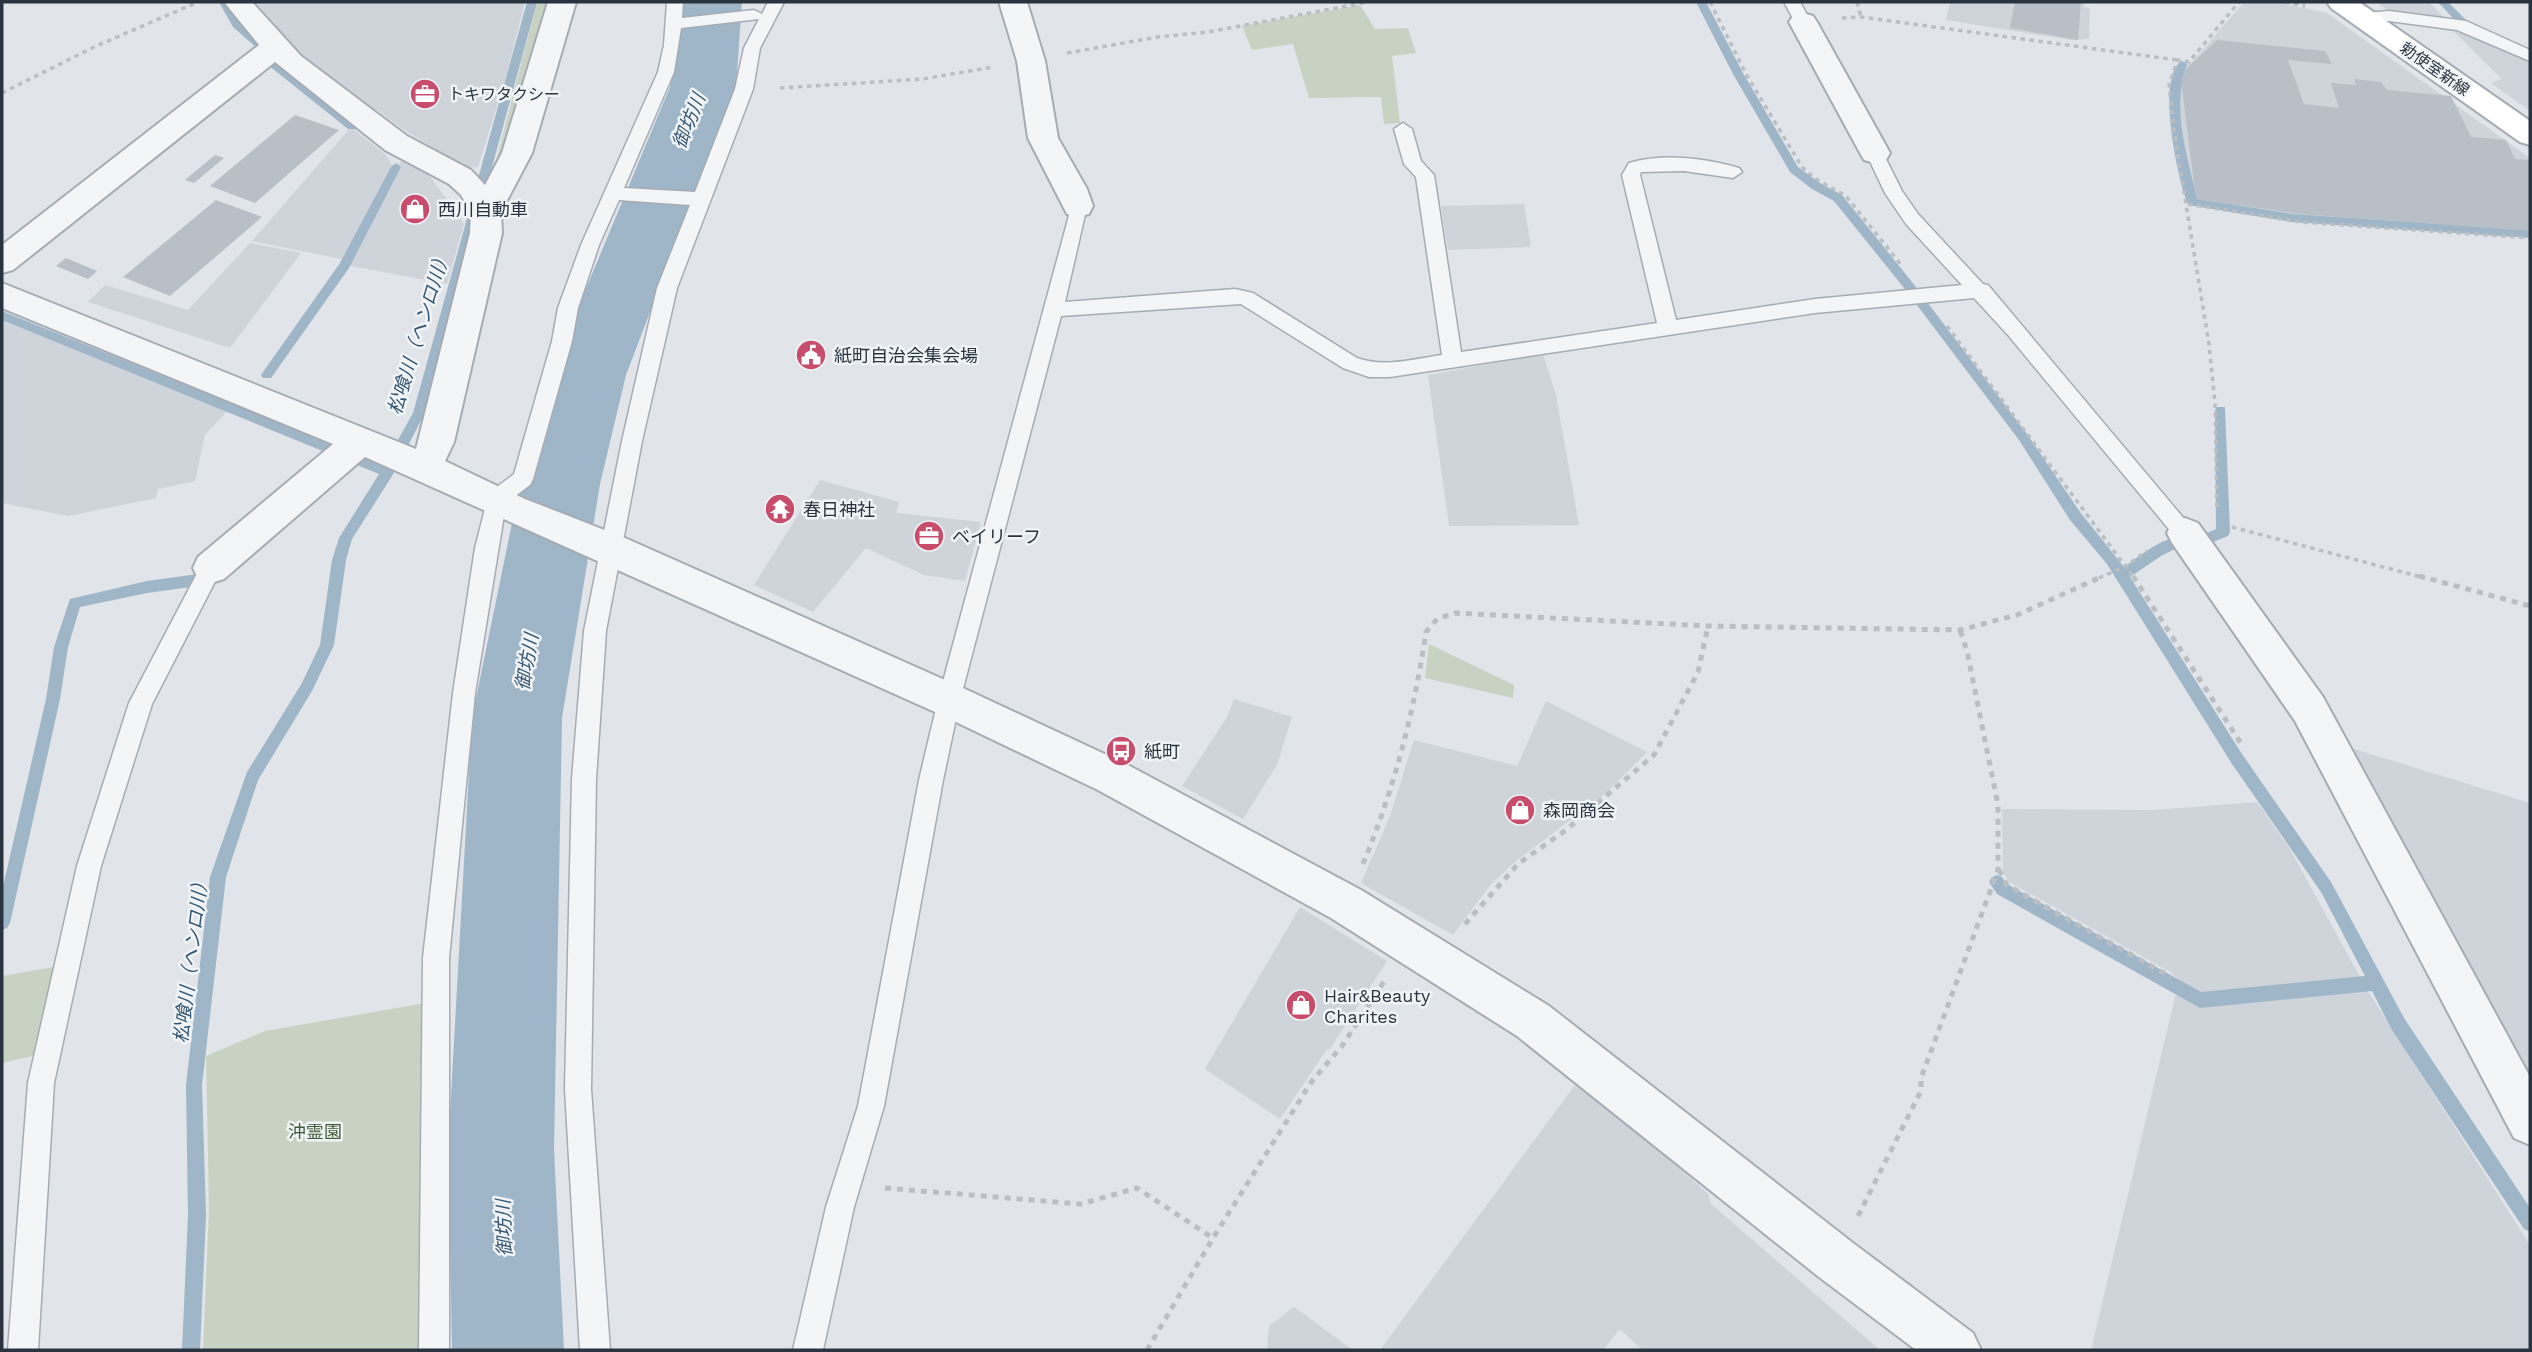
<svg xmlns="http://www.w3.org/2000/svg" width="2532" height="1352" font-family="'Work Sans','Noto Sans JP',sans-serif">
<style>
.built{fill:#cfd4db}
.green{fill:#c8d2c2}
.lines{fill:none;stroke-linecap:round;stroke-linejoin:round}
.stream{fill:#9eb6c7;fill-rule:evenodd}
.river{fill:#9eb6c7;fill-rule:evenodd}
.building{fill:#b8bfc6}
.service-casing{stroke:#a6acb3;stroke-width:3}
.minor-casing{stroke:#a6acb3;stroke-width:4}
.secondary-casing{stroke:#a6acb3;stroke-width:4}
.path-far1{stroke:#bbbfc4;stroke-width:3.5;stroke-dasharray:4.5 4.5;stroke-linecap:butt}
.path{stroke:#bbbfc4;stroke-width:5;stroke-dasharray:6 6;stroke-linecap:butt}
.service{fill:#f4f5f7;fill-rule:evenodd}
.minor{fill:#f4f5f7;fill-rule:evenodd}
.secondary{fill:#fff;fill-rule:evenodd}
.labels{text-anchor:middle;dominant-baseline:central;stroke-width:5;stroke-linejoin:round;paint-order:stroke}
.far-street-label{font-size:16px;fill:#2a3440;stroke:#f0f4f6}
.far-poi-label{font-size:16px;fill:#2a3440;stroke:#f0f4f6;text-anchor:start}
.poi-label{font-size:18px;fill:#2a3440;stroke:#f0f4f6;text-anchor:start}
.park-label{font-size:18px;fill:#425b38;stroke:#f0f4f6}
.water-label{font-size:19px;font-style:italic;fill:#365772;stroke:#f0f4f6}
</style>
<rect width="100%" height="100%" fill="#e1e5e9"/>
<g class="built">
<polygon points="256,2 525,2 504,84 478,167 468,168 404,130 377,110 361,103 281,37 275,24"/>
<polygon points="1950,2 2084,2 2084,7 2090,8 2089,39 2070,40 1946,20"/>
<polygon points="2244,2 2276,2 2327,13 2530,158 2530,233 2293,217 2194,201 2181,132 2176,78 2182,67 2193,61"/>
<polygon points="2376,2 2429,2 2443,17 2393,14"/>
<polygon points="2453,31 2475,37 2530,62 2530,111 2491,83 2502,79"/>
<polygon points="351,127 386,155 394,168 346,260 252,241"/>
<polygon points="403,157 425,169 464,224 447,284 346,265"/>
<polygon points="1524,204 1531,247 1448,250 1441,206"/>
<polygon points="250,243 301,253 230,348 88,302 105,285 188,310"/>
<polygon points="2,317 229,409 205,435 195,481 158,489 156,498 68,516 2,503"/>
<polygon points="1543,354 1556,395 1579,525 1449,526 1428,375"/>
<polygon points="820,480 899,502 896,513 981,522 965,581 924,575 866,548 813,612 754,585"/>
<polygon points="1234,699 1292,717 1277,765 1243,819 1182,786 1227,717"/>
<polygon points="1546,701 1647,752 1605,794 1516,861 1491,884 1453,935 1361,883 1390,816 1414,740 1517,766"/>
<polygon points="2338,744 2530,803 2530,1076 2508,1040"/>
<polygon points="2257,802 2290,849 2366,988 2530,1245 2530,1350 2091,1350 2179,980 2172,973 2009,882 2003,872 2002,809 2154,810"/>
<polygon points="1300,907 1387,961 1330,1049 1327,1049 1280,1119 1205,1069"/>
<polygon points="1575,1085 1645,1136 1708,1194 1711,1204 1880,1350 1642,1350 1620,1329 1603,1350 1380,1350"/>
<polygon points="1294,1307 1353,1350 1267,1350 1269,1326"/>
</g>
<g class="green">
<polygon points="537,2 552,2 505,154 494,169"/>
<polygon points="1360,5 1375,29 1408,28 1416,53 1392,56 1400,123 1384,124 1381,97 1309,98 1293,44 1252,50 1242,26"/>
<polygon points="1429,644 1514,685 1513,698 1425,678"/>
<polygon points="59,966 37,1055 2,1063 2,976"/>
<polygon points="426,1003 419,1193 419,1350 203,1350 209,1210 206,1056 265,1031"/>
</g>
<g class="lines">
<g class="stream">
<polygon points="219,2 229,2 241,23 274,52 277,62 356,123 356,129 348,129 268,65 265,55 233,27"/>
<polygon points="527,2 537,2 425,413 392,476 352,539 346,560 334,645 312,691 258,780 226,877 202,1085 206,1215 200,1350 182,1350 188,1215 186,1085 210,877 247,772 302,683 320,645 332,560 339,538 379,474 2,320 2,311 384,465 413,413"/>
<path d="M1696 2H1706L1743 73 1798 167 1820 183 1842 195 1912 282 2027 434 2080 512 2124 567C2140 556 2158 540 2178 537 2194 534 2200 537 2216 529L2215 410 2217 407H2225L2230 532 2228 536 2203 546 2179 547 2161 556 2130 577 2242 754 2331 882 2404 1018 2530 1208V1232L2524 1229 2392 1030 2372 991 2200 1008 1997 894 1989 882 1992 877 1997 875 2002 877 2007 884 2201 992 2365 976 2321 892 2232 764 2107 564 2070 520 2019 440 1904 288 1834 201 1812 189 1790 172 1733 74Z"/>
<polygon points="2438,2 2448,2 2471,25 2471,29 2463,29"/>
<path d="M2182 61 2187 64C2171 109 2187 154 2197 199L2292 214 2530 230V238L2292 222 2188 205C2178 181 2155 75 2182 61Z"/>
<polygon points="396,163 401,167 349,268 271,378 263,378 261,375 263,372 340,263 391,167"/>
<polygon points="198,574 203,576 205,580 203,584 198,586 147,593 80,607 68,647 60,699 10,923 7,928 2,930 2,891 46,699 54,647 70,599 147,581"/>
</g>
<polygon class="river" points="680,2 742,2 736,87 626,375 600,484 562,718 554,1150 564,1350 452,1350 448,1150 472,718 520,484 550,375 670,87"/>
</g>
<g class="building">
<polygon points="2015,2 2081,2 2078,40 2010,28"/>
<polygon points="2217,40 2325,51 2332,64 2288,60 2304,104 2339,108 2331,83 2356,85 2354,79 2381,82 2387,90 2451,96 2471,137 2506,140 2515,159 2530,160 2530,231 2300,214 2196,199 2181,80 2187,68"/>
<polygon points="295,115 339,130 255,203 210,186"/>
<polygon points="215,155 224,158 194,183 185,180"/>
<polygon points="216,200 262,217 170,296 123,277"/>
<polygon points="66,258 97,271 88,279 56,266"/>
</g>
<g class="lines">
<g class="service-casing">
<g id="service">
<path d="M667 2H683L682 18 754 10 762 14 768 2H784L760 48 753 89 677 288 642 441 606 631 596 779 591 1089 610 1350H580L565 1089 572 779 584 631 622 441 657 288 690 205 619 200 599 245 578 308 572 341 533 479 530 485 506 503 475 693 449 958V1350H419L423 958 453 693 475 548 489 493 514 474 552 341 558 308 581 245 658 72 664 45ZM759 19 744 48 735 89 695 192 624 188 674 72 681 28Z"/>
<polygon points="1784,2 1800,2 1811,22 1809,26 1797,26"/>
<polygon points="2389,11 2466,21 2530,50 2530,61 2457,30 2389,21 2364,23 2356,18 2364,13"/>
<path d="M1403 123 1412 129 1421 161 1434 175 1461 352 1657 323 1622 175 1629 163C1663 153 1705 158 1739 168L1742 172 1733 178 1684 171 1641 172 1640 175 1676 320 1815 299 1962 285 1906 224 1885 193 1866 153 1875 147 1881 149 1902 191 1918 214 1983 284 1988 285 2196 533 2193 539 2185 542 2177 539 2008 335 1974 298 1815 313 1390 377H1369L1343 368 1241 304 1061 316 960 700 943 780 884 1106 854 1207 823 1350H793L826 1207 858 1106 919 780 938 700 1067 223 1072 202H1084L1087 206 1065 302 1235 289 1253 293 1357 358C1384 368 1414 359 1442 355L1416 177 1404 164 1394 129Z"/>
<polygon points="211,559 219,562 222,568 152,704 101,866 54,1083 38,1350 8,1350 28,1083 77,866 129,703 203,562"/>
</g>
</g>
<g class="minor-casing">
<g id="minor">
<polygon points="224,2 252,2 301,56 407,136 471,170 485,185 502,153 548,2 576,2 532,153 501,212 502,233 454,442 445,461 525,499 625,538 963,688 1126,764 1361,890 1549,1006 1853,1243 1973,1333 1981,1350 1916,1350 1819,1277 1517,1036 1331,918 1098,790 935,712 365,457 224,579 211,583 198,579 193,568 198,557 333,444 2,308 2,283 416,449 470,233 471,212 461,195 449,184 385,150 275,62 13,270 2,273 2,245 259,45"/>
<polygon points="999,2 1027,2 1045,61 1058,138 1087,189 1093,206 1089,214 1078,217 1067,214 1028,138 1017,61"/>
<polygon points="1803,13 1813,16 1817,22 1890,153 1886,160 1875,163 1864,160 1860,153 1789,22 1793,16"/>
<polygon points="2185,518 2198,523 2323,697 2530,1077 2530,1145 2514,1138 2295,721 2172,543 2167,533 2172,523"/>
</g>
</g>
<g class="secondary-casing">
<polygon id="secondary" points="2327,2 2359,2 2530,121 2530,145 2520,142 2331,8"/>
</g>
<g class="path-far1">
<polyline points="1710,2 1746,74 1802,167 1814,178 1846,196 1902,266"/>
<polyline points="1857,2 1861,17"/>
<polyline points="2285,2 2305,6"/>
<polyline points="1842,18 1861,17 2177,60"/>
<polyline points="1067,53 1158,37 1208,32 1368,2"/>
<polyline points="780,88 923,79 993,67"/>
<polyline points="2,93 94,47 198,2"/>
<polyline points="2188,204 2301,222 2530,238"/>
<polyline points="1947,326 2134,578"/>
<polyline points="2217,507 2215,403 2209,344 2174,131 2169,84 2178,60 2189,62 2239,2"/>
<polyline points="2232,527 2425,578"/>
<polyline points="2099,578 2126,566 2147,551"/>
</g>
<g class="path">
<polyline points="2133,576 2242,745"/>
<polyline points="2419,576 2530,606"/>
<path d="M1363 864C1394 789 1414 713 1426 632L1437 619 1455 613 1708 626 1960 630 2017 615 2103 576"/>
<polyline points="1999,870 2007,885 2171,977"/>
<polyline points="1465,924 1518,864 1566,830 1654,755 1698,672 1708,626"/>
<polyline points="885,1188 1081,1204 1137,1188 1213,1238"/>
<polyline points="1858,1216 1921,1091 1921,1078 1998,870 1998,805 1967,651 1960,630"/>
<polyline points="1147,1350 1213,1238 1312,1081 1342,1046 1385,980"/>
</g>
<use href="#service" class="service"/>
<use href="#minor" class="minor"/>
<use href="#secondary" class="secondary"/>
</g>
<defs>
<g id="office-disc" transform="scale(1.575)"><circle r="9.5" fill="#c84c6b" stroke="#f0f4f6"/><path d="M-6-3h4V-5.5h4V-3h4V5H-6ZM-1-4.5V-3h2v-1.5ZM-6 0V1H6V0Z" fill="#fff"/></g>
<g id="shop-disc" transform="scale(1.575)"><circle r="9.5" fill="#c84c6b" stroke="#f0f4f6"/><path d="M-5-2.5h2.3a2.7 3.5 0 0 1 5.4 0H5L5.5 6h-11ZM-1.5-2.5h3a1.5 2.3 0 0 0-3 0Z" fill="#fff"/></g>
<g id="civic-disc" transform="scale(1.575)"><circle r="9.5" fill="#c84c6b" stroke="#f0f4f6"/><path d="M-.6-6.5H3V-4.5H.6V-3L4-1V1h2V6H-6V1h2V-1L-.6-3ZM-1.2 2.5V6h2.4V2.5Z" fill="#fff"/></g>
<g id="temple-disc" transform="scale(1.575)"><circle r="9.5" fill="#c84c6b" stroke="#f0f4f6"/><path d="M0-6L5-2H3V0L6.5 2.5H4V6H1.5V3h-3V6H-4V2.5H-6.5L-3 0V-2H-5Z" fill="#fff"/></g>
<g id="bus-disc" transform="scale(1.575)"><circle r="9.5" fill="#c84c6b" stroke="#f0f4f6"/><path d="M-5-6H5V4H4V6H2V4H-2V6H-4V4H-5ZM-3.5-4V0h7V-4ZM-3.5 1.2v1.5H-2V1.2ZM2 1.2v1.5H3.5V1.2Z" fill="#fff"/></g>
</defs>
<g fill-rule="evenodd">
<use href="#office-disc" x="425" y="94"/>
<use href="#shop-disc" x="415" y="209"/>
<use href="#civic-disc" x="811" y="355"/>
<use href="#temple-disc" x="780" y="509"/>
<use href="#office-disc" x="929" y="536"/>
<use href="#bus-disc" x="1121" y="751"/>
<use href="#shop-disc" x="1520" y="810"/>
<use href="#shop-disc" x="1301" y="1005"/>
</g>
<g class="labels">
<g class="far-street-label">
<text transform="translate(2435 69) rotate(35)">勅使室新線</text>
</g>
<g class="far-poi-label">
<text x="448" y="94">トキワタクシー</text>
</g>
<g class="poi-label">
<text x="438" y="209">西川自動車</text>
<text x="834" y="355">紙町自治会集会場</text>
<text x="803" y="509">春日神社</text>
<text x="952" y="536">ベイリーフ</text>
<text x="1144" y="751">紙町</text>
<text x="1543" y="810">森岡商会</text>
<text x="1324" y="995">Hair&amp;Beauty<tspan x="1324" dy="21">Charites</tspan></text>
</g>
<g class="park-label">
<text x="315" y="1131">沖霊園</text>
</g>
<g class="water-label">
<text transform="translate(689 121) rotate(-68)">御坊川</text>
<text transform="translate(419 332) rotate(-73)">松喰川（ヘンロ川）</text>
<text transform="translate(527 662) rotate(-80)">御坊川</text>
<text transform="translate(191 958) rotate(-83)">松喰川（ヘンロ川）</text>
<text transform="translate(504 1228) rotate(-92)">御坊川</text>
</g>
</g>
<rect width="2532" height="1352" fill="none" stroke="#2a3440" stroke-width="7"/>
</svg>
